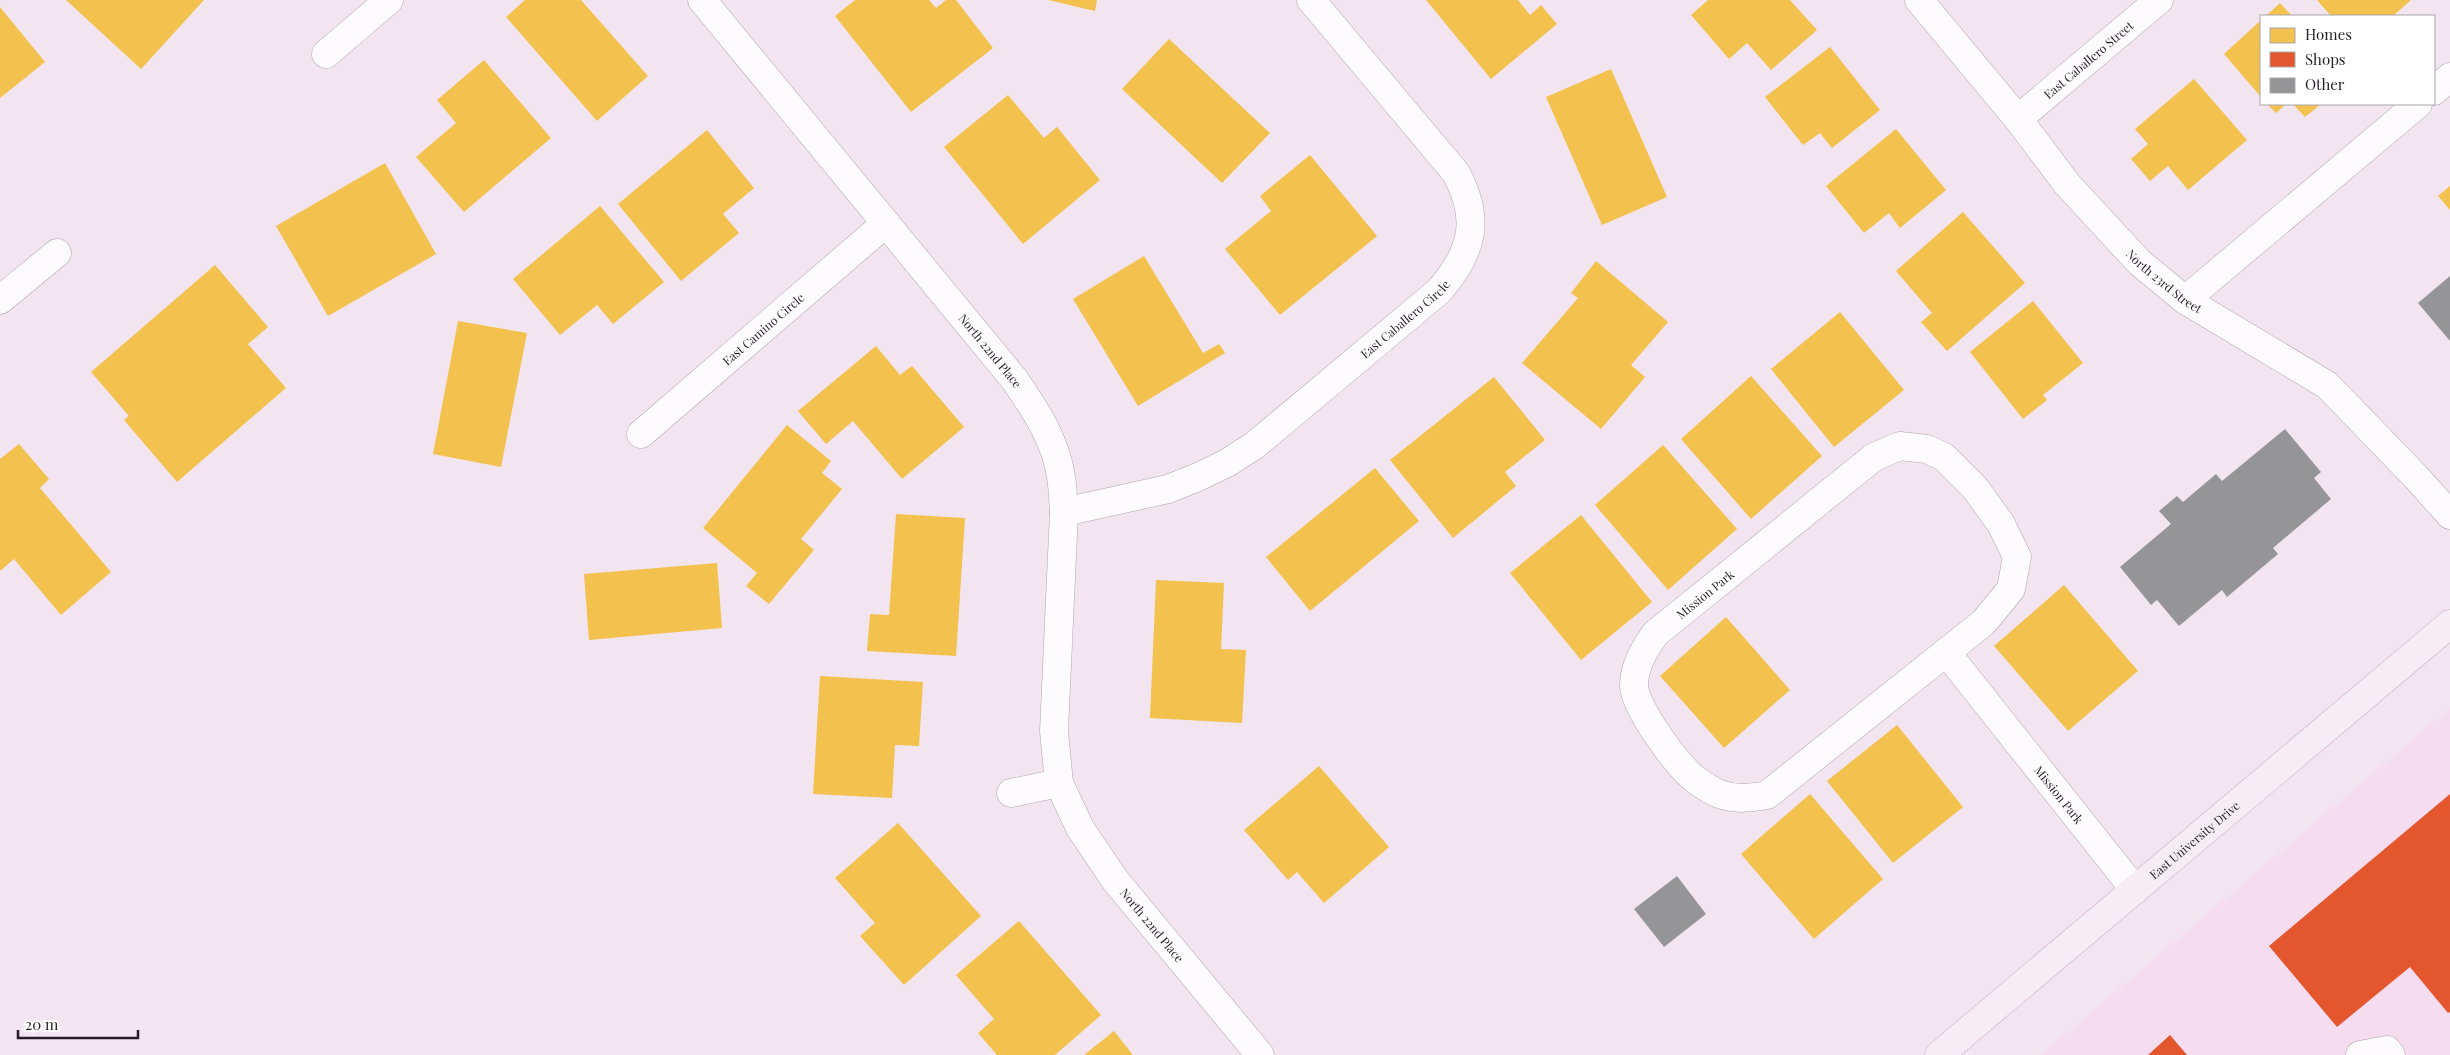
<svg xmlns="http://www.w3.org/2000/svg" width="2450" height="1055" font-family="'Playfair Display',serif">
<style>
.built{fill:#f5dcee}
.homes{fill:#f2c14e}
.shops{fill:#e4572e}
.building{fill:#959598}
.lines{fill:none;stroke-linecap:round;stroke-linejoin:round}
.minor-casing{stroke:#b0a5ad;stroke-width:29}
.major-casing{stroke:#c3aebe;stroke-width:29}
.minor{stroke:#fdfbfd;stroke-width:28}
.major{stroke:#f6ecf3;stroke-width:28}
.labels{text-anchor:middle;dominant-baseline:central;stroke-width:5;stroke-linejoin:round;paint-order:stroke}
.street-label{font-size:12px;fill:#271d24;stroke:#fff}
</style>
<rect width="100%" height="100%" fill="#f3e5ef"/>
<polygon class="built" points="2450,708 2450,1055 2041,1055"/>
<g class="homes">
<polygon points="66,0 204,0 141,69"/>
<polygon points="525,0 581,0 648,76 597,121 506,17"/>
<polygon points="855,0 929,0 936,8 946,0 956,0 993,48 911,112 835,16"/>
<polygon points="1048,0 1097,0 1095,11"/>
<polygon points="1426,0 1518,0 1530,15 1541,5 1557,24 1491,79"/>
<polygon points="1708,0 1790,0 1817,30 1771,70 1747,43 1729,59 1691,15"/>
<polygon points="2317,0 2411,0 2393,16 2331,16"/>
<polygon points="2280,3 2292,16 2266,16"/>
<polygon points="0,7 45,62 0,98"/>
<polygon points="2261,20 2261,97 2224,54"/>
<polygon points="1169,39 1270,133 1222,183 1122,89"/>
<polygon points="1830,47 1880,110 1832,148 1820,133 1803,145 1765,97"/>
<polygon points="484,60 551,138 464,212 416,157 456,123 437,100"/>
<polygon points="1611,69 1667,197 1602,225 1546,97"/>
<polygon points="2194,79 2247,140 2188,190 2168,166 2150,181 2131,159 2148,144 2135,129"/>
<polygon points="1008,95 1044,138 1057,127 1100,180 1023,244 944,147"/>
<polygon points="2267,104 2286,104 2276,113"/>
<polygon points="2293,104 2321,104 2305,117"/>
<polygon points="1896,129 1946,190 1900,228 1889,213 1864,233 1826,186"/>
<polygon points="707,130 754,188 723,214 739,233 681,281 618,204"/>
<polygon points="1310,155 1377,236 1280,315 1225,249 1271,211 1260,196"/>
<polygon points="385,163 436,254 328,316 276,226"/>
<polygon points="2450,186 2450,210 2438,196"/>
<polygon points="600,206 664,282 613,324 597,305 560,335 513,279"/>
<polygon points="1963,212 2025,283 1947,351 1921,322 1932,313 1896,271"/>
<polygon points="1144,256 1203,353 1219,344 1225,353 1138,406 1073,299"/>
<polygon points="1596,261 1668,322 1631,365 1645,377 1601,429 1522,363 1578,298 1571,293"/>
<polygon points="215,265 268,327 248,344 286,388 177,482 124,420 129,416 91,372"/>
<polygon points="2033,301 2083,363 2043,395 2047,400 2023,419 1970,352"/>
<polygon points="1840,312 1904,390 1834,447 1771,369"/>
<polygon points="458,321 527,333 501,467 433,454"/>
<polygon points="876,346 900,375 912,366 964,427 902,479 853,421 826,444 798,411"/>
<polygon points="1751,376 1822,456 1751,519 1681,439"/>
<polygon points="1494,377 1545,440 1505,472 1516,486 1453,538 1390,460"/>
<polygon points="787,425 831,461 822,473 842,489 801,539 814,550 769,604 746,586 757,573 703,528"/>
<polygon points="19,444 49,479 40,488 111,572 61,615 14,559 0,571 0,459"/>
<polygon points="1663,445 1737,529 1668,590 1595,505"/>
<polygon points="1375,468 1419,521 1310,611 1266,557"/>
<polygon points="896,514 965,518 956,656 867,651 870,614 889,615"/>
<polygon points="1581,515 1652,602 1581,660 1510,573"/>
<polygon points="717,563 722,628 589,640 584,574"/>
<polygon points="1156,580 1224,583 1221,649 1246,650 1242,723 1150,718"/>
<polygon points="2064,585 2138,671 2068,731 1994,646"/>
<polygon points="1726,617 1790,690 1724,748 1660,676"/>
<polygon points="820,676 923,682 919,746 895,745 892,798 813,794"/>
<polygon points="1897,725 1963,807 1893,863 1827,781"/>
<polygon points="1319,766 1389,847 1324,903 1297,872 1288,880 1244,830"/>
<polygon points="1810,794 1883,879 1814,939 1741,854"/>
<polygon points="898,823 981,916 904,985 860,936 875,923 835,878"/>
<polygon points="1019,921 1101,1015 1055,1055 997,1055 978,1033 994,1019 956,975"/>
<polygon points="1114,1031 1133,1055 1084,1055"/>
</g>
<g class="shops">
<polygon points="2450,794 2450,1012 2448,1013 2410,967 2337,1027 2269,946"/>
<polygon points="2170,1035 2187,1055 2148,1055"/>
</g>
<g class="building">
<polygon points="2450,276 2450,341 2418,303"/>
<polygon points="2285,429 2321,472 2314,478 2331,499 2273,548 2278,554 2227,597 2222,590 2179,626 2157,600 2151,605 2120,567 2171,524 2159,511 2177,496 2183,502 2216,474 2222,481"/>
<polygon points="1677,876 1706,914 1664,947 1634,909"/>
</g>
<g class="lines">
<g class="minor-casing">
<g id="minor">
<path id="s1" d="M702 0 1014 379C1034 408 1056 440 1061 477 1063 488 1063 500 1064 512L1054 731 1059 783 1080 828 1115 880 1260 1055"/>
<path id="s2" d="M1919 0 2018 119 2067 184 2139 262 2185 300 2327 385 2416 477 2450 515"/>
<polyline points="326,54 389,0"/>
<polyline points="2434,91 2450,77"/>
<path id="s3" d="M2018 119 2159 0"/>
<polyline points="0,300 57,253"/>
<polyline points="2185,300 2418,104"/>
<path id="s4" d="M641 434 886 223"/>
<path d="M1900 446 1927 449 1944 457 1975 488 2001 524 2017 557 2011 589 1984 622 1767 795C1749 798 1737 800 1719 794 1712 791 1703 785 1696 780 1678 767 1635 708 1634 686 1634 666 1644 650 1655 634L1874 457Z"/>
<path id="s5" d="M1064 512 1168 489 1198 477 1227 463 1255 445 1439 291C1473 252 1481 219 1456 173L1311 0"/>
<path id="s6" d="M1946 652 2135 890"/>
<polyline points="1011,793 1059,783"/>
<polyline points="2360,1055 2387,1050 2391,1055"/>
</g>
</g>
<g class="major-casing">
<g id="major">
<path id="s7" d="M1939 1055 2450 624"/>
</g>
</g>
<use href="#minor" class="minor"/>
<use href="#major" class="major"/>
</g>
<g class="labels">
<g class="street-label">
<text stroke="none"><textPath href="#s3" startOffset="92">East Caballero Street</textPath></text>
<text stroke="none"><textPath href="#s2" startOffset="374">North 23rd Street</textPath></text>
<text stroke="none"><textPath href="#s5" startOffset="400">East Caballero Circle</textPath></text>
<text stroke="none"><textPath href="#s4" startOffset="161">East Camino Circle</textPath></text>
<text stroke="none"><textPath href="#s1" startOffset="454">North 22nd Place</textPath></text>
<text transform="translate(1705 594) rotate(-39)">Mission Park</text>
<text stroke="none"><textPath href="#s6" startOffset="182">Mission Park</textPath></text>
<text stroke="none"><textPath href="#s7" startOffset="334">East University Drive</textPath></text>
<text stroke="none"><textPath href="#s1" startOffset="1078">North 22nd Place</textPath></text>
</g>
</g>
<rect x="2260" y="15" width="175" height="90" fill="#ffffff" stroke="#a9a5a7"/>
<rect x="2270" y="28" width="25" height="15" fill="#f2c14e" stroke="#a9a5a7"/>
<text x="2305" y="40" font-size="15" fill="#271d24">Homes</text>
<rect x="2270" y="52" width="25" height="15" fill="#e4572e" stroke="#a9a5a7"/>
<text x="2305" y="65" font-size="15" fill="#271d24">Shops</text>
<rect x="2270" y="78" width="25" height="15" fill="#959598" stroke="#a9a5a7"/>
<text x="2305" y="90" font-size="15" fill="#271d24">Other</text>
<path d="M18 1030v8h120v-8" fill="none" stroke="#271d24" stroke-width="2.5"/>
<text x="25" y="1030" font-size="15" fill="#271d24" stroke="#ffffff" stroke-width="4" paint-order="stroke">20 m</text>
</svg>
